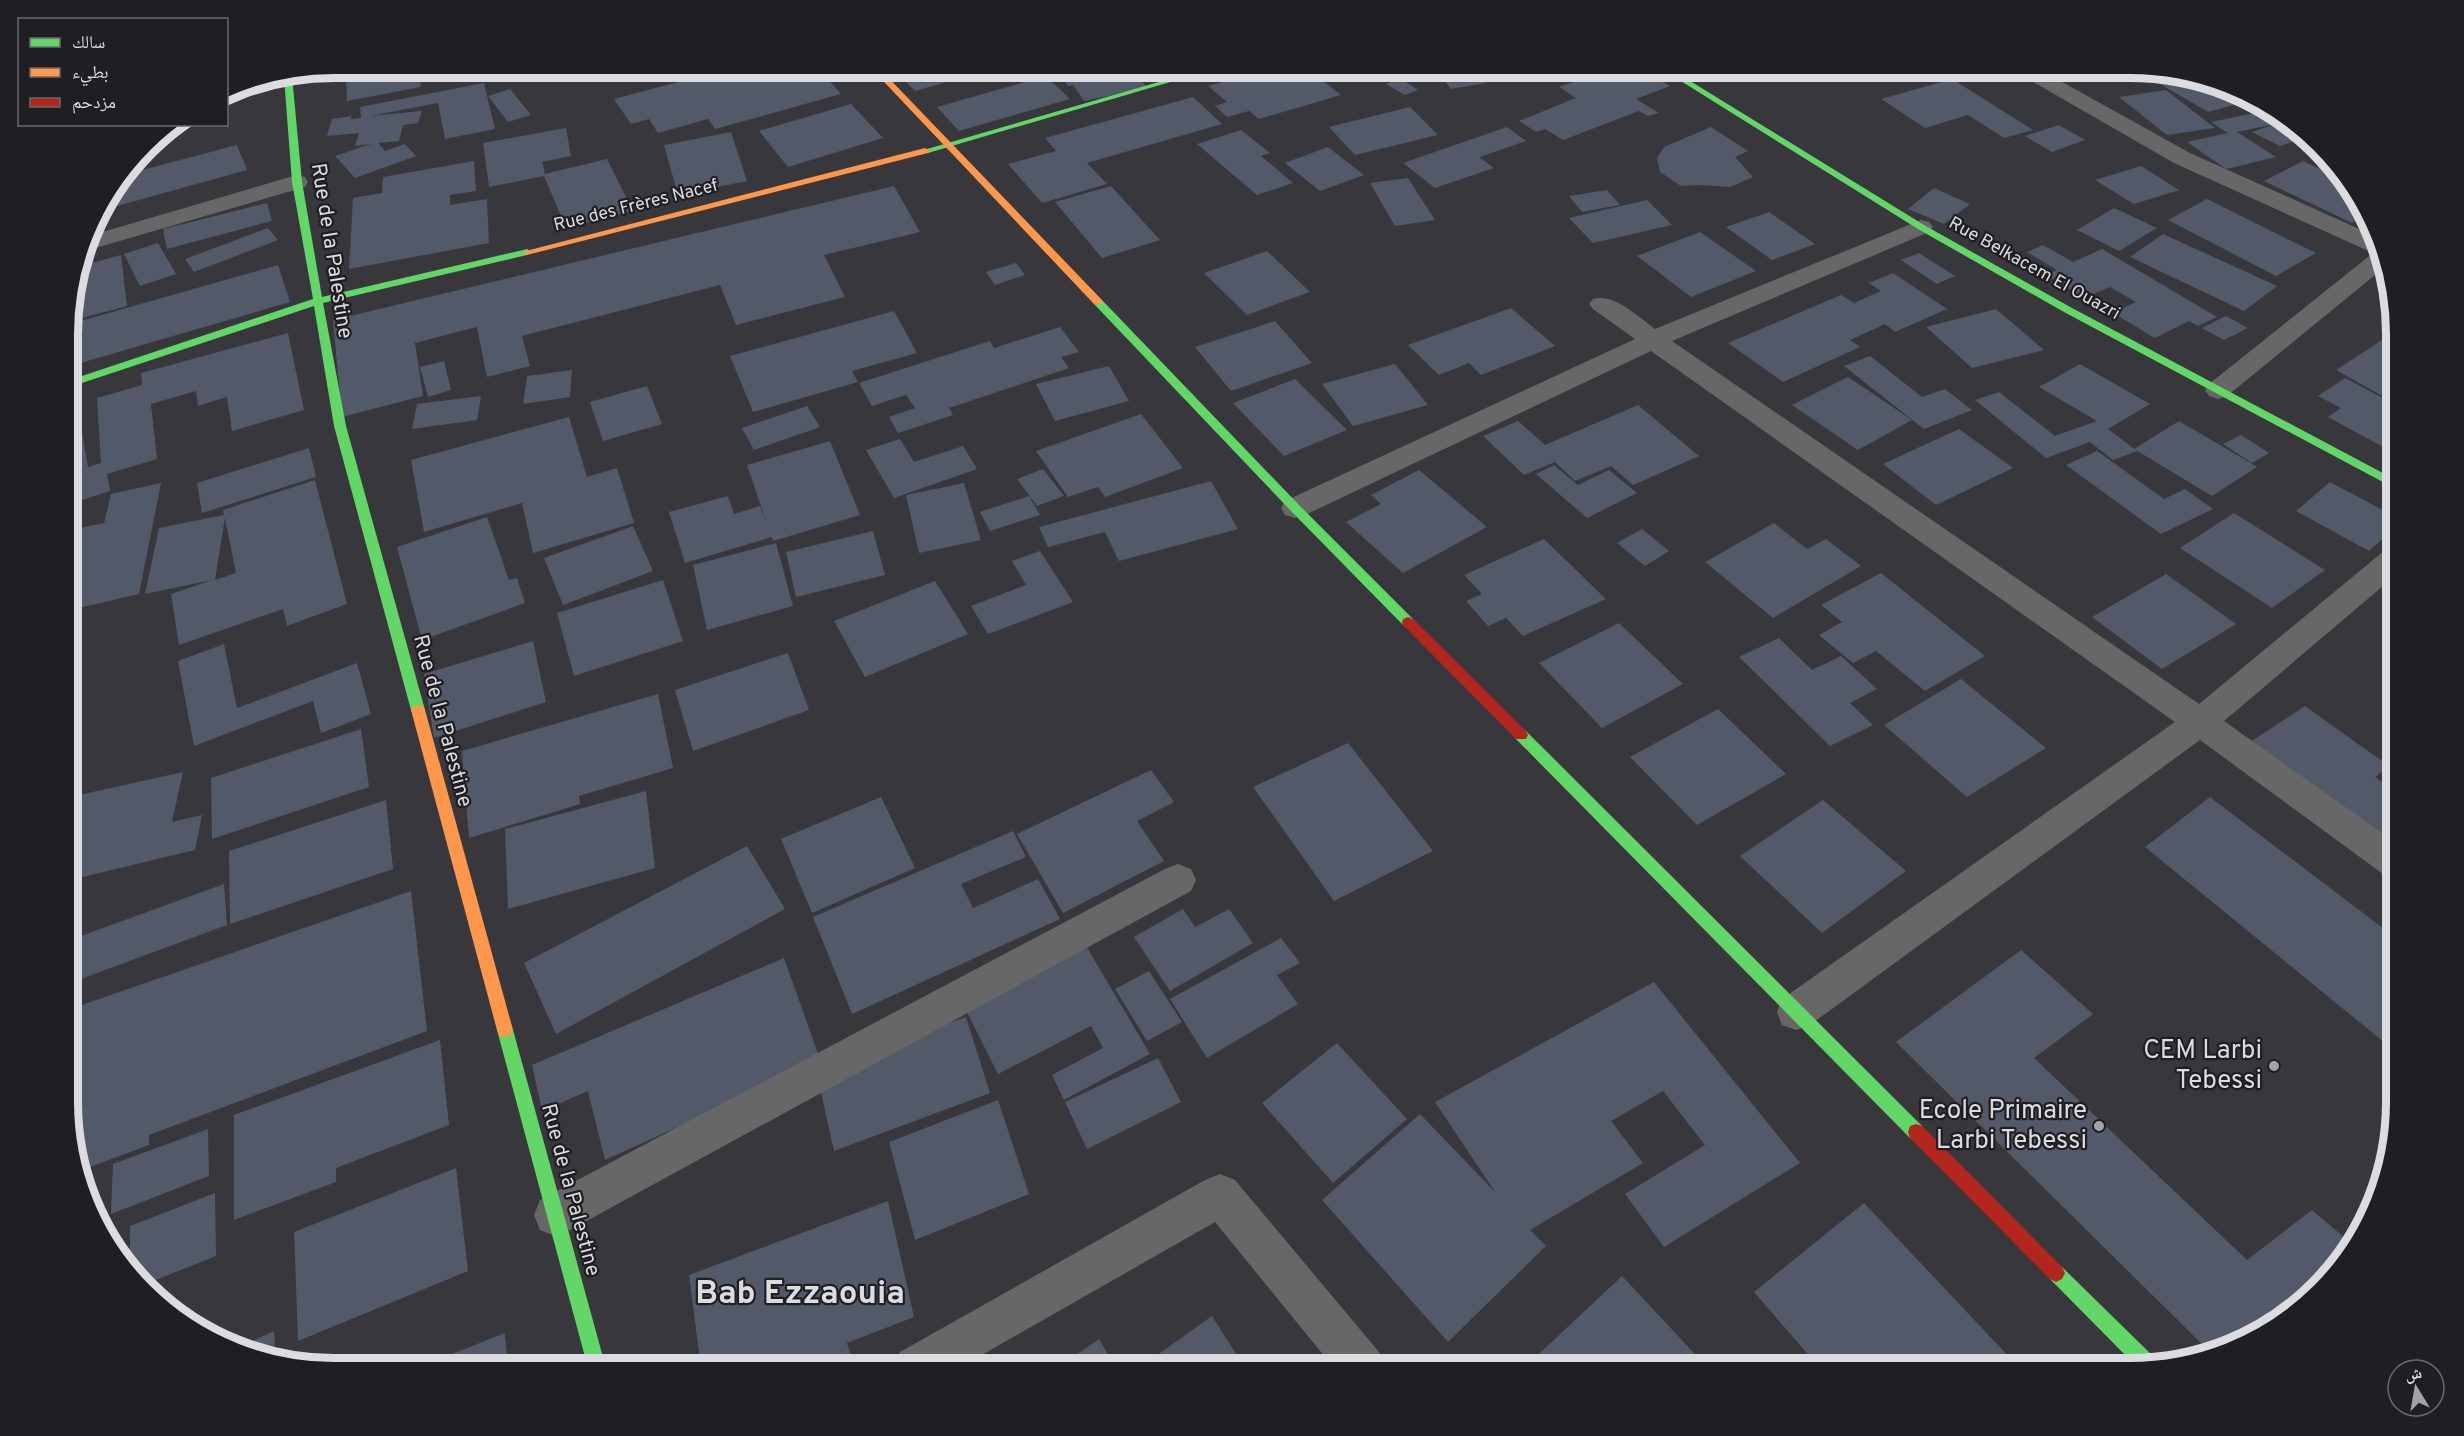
<svg xmlns="http://www.w3.org/2000/svg" width="2464" height="1436" font-family="Overpass,'Noto Naskh Arabic',sans-serif">
<style>
.building{fill:#525968;fill-rule:evenodd}
.lines{fill:none;stroke-linecap:round;stroke-linejoin:round}
.street{fill:#686768;fill-rule:evenodd}
.fast{fill:#63d668;fill-rule:evenodd}
.slow{fill:#ff974d;fill-rule:evenodd}
.jam{fill:#b3261e;fill-rule:evenodd}
.poi-dot{fill:#a3a2a7;stroke:#1f1e22;stroke-width:2}
.labels{text-anchor:middle;dominant-baseline:central;stroke-width:4.5;stroke-linejoin:round;paint-order:stroke}
.far-street-label{font-size:18px;fill:#dcdbe0;stroke:#1f1e22}
.street-label{font-size:21px;fill:#dcdbe0;stroke:#1f1e22}
.near-poi-label{font-size:26px;fill:#dcdbe0;stroke:#1f1e22;text-anchor:end}
.near-district-label{font-size:33px;font-weight:bold;fill:#dcdbe0;stroke:#1f1e22}
.rim{fill:none;stroke:#dcdbe0;stroke-width:8}
</style>
<rect width="100%" height="100%" fill="#38373c"/>
<g class="building">
<polygon points="346,68 418,68 421,87 347,101 346,78 329,81 329,71"/>
<polygon points="694,68 818,68 841,94 715,129 708,119 658,133 649,119 631,124 614,99 701,76"/>
<polygon points="892,68 996,68 915,91"/>
<polygon points="1005,68 1082,68 1092,81 1135,72 1147,88 1084,101 1073,85 1068,86 1061,76 1049,79 1070,99 959,131 937,107 1039,78 1033,70 1010,75"/>
<polygon points="1090,68 1123,68 1101,76"/>
<polygon points="1135,68 1179,68 1145,77"/>
<polygon points="1273,68 1307,68 1341,95 1259,119 1249,111 1227,117 1215,106 1227,102 1208,86"/>
<polygon points="1325,68 1369,68 1336,77"/>
<polygon points="1461,68 1472,68 1486,83 1451,89 1437,71"/>
<polygon points="1612,68 1638,68 1670,86 1636,99 1659,113 1648,116 1639,111 1563,140 1545,129 1536,132 1519,121 1576,98 1559,87"/>
<polygon points="2181,74 2194,80 2202,78 2251,100 2208,112 2155,81"/>
<polygon points="1400,78 1418,90 1405,95 1386,84"/>
<polygon points="1952,79 2033,130 2004,138 1968,115 1925,128 1881,99"/>
<polygon points="259,82 257,90 230,94 232,88"/>
<polygon points="484,83 495,129 445,139 438,103 370,116 422,111 418,123 403,125 399,141 378,143 385,151 405,144 416,156 355,178 335,156 371,144 355,146 359,133 327,136 332,119 351,116 351,119 361,118 360,107"/>
<polygon points="510,89 531,115 508,122 488,96"/>
<polygon points="2166,90 2215,128 2167,135 2119,97"/>
<polygon points="1193,97 1222,124 1087,163 1107,184 1042,203 1008,164 1056,151 1045,138"/>
<polygon points="851,104 883,138 788,167 759,131"/>
<polygon points="1410,107 1438,135 1355,155 1329,127"/>
<polygon points="2260,112 2277,123 2282,121 2301,139 2280,146 2252,132 2275,124 2237,132 2276,157 2226,169 2187,142 2228,133 2211,122"/>
<polygon points="172,125 167,141 151,143 158,134"/>
<polygon points="2059,125 2085,140 2052,152 2025,136"/>
<polygon points="1507,127 1526,141 1479,157 1494,168 1435,188 1403,163"/>
<polygon points="1711,127 1748,151 1735,157 1753,177 1730,187 1699,185 1681,186 1660,172 1657,158 1664,147"/>
<polygon points="566,128 571,156 542,162 545,174 607,159 633,211 566,228 544,176 489,187 483,143"/>
<polygon points="1241,130 1270,153 1261,156 1293,183 1257,195 1197,144"/>
<polygon points="731,132 747,181 678,195 664,145"/>
<polygon points="237,145 247,170 110,208 108,199 127,174"/>
<polygon points="1328,147 1364,175 1320,191 1285,163"/>
<polygon points="474,161 476,191 450,195 450,205 487,199 489,243 349,269 353,198 382,193 383,177"/>
<polygon points="2303,161 2346,181 2352,186 2366,216 2352,223 2264,181"/>
<polygon points="2141,166 2179,190 2134,204 2095,180"/>
<polygon points="1408,178 1435,220 1395,226 1370,183"/>
<polygon points="894,186 920,232 824,255 845,297 736,325 720,285 522,336 530,366 487,377 477,327 415,343 423,396 342,417 333,320"/>
<polygon points="1111,186 1160,240 1102,258 1055,202"/>
<polygon points="1934,188 1970,204 1944,224 1908,209"/>
<polygon points="1607,190 1620,205 1582,212 1569,196"/>
<polygon points="2207,199 2316,253 2276,276 2168,220"/>
<polygon points="1647,200 1672,225 1593,243 1569,218"/>
<polygon points="267,203 272,221 167,249 163,229"/>
<polygon points="2114,208 2157,228 2119,251 2077,230"/>
<polygon points="1769,212 1815,244 1772,260 1726,227"/>
<polygon points="268,228 278,240 194,272 185,259"/>
<polygon points="1700,232 1756,271 1691,297 1637,256"/>
<polygon points="2163,234 2277,286 2244,311 2130,257"/>
<polygon points="158,243 176,274 140,286 124,254"/>
<polygon points="2043,245 2073,262 2102,249 2217,317 2198,326 2189,321 2155,338 2113,313 2136,302 2110,287 2084,298 2046,275 2057,270 2027,252"/>
<polygon points="1267,251 1310,292 1247,315 1204,273"/>
<polygon points="1919,253 1955,276 1937,284 1901,260"/>
<polygon points="121,255 127,306 70,321 70,300 80,266"/>
<polygon points="1016,263 1025,275 995,285 986,272"/>
<polygon points="278,265 290,302 70,366 70,324"/>
<polygon points="1893,273 1947,309 1895,332 1885,324 1850,340 1860,347 1783,382 1728,343 1841,295 1854,303 1881,291 1869,283"/>
<polygon points="1511,308 1555,346 1481,375 1469,363 1439,375 1408,345"/>
<polygon points="1996,309 2044,350 1972,368 1926,327"/>
<polygon points="894,311 917,353 852,371 858,382 753,412 730,356"/>
<polygon points="2226,316 2248,328 2224,340 2202,328"/>
<polygon points="1275,321 1312,363 1231,391 1195,347"/>
<polygon points="1060,327 1079,352 1061,357 1069,368 949,408 953,415 898,433 889,417 915,408 906,395 872,406 859,383 990,341 994,348"/>
<polygon points="2396,331 2396,391 2386,398 2336,370"/>
<polygon points="288,333 304,410 232,431 227,397 198,406 196,391 151,404 157,459 107,474 110,491 70,504 70,413 78,410 88,467 101,463 97,398 142,385 141,373"/>
<polygon points="1870,356 1922,397 1945,389 1972,410 1924,429 1844,366"/>
<polygon points="444,361 451,390 428,397 420,367"/>
<polygon points="1395,364 1428,405 1353,426 1322,384"/>
<polygon points="2080,364 2150,404 2108,429 2137,451 2113,460 2090,442 2046,458 1975,400 1999,392 2055,436 2097,421 2039,387"/>
<polygon points="1109,366 1129,401 1055,421 1036,384"/>
<polygon points="572,370 570,397 523,404 527,376"/>
<polygon points="1848,377 1912,420 1858,450 1792,405"/>
<polygon points="2345,378 2396,405 2396,454 2328,417 2341,408 2318,396"/>
<polygon points="1295,379 1347,430 1284,456 1233,403"/>
<polygon points="647,386 662,424 603,441 590,402"/>
<polygon points="481,396 477,420 412,429 417,404"/>
<polygon points="1638,405 1699,456 1633,485 1611,466 1575,481 1555,462 1524,475 1483,436 1518,421 1545,445"/>
<polygon points="807,406 820,427 754,450 742,428"/>
<polygon points="1141,414 1183,468 1105,497 1098,487 1068,497 1036,451"/>
<polygon points="569,417 587,477 617,468 634,523 533,553 522,503 424,532 411,460"/>
<polygon points="2179,421 2249,462 2257,467 2212,496 2134,449"/>
<polygon points="1959,429 2013,468 1936,505 1883,464"/>
<polygon points="2241,435 2269,453 2252,463 2223,444"/>
<polygon points="900,439 914,462 963,446 977,469 894,498 866,450"/>
<polygon points="830,441 860,515 773,541 772,537 685,563 669,512 728,496 734,514 760,506 767,524 747,465"/>
<polygon points="309,448 316,477 202,513 197,483"/>
<polygon points="2097,451 2164,499 2185,489 2213,509 2161,534 2066,465"/>
<polygon points="1554,465 1578,485 1609,470 1637,493 1587,518 1536,474"/>
<polygon points="1043,469 1064,496 1037,506 1017,479"/>
<polygon points="1419,470 1487,527 1403,573 1346,522 1381,504 1371,495"/>
<path d="M315 480 347 604 287 626 283 609 179 645 171 594 212 580 145 594 159 528 224 515 223 510ZM225 518 236 573 215 580Z"/>
<polygon points="1211,481 1238,529 1119,561 1105,532 1048,547 1039,527"/>
<polygon points="2330,482 2396,517 2396,527 2369,551 2296,511"/>
<polygon points="161,483 139,594 70,610 70,530 104,523 111,494"/>
<polygon points="964,483 981,540 919,553 906,495"/>
<polygon points="1029,496 1040,515 990,531 980,512"/>
<polygon points="2234,513 2325,570 2272,608 2180,548"/>
<polygon points="487,517 509,580 517,578 525,603 422,640 397,547"/>
<polygon points="1774,523 1807,549 1826,539 1861,566 1773,618 1705,562"/>
<polygon points="633,526 653,571 563,605 544,558"/>
<polygon points="1642,529 1669,551 1645,566 1617,543"/>
<polygon points="873,531 885,575 796,597 786,552"/>
<polygon points="1544,539 1606,599 1523,636 1506,618 1488,626 1466,601 1482,594 1464,575"/>
<polygon points="776,543 793,606 707,630 693,565"/>
<polygon points="1040,551 1073,602 988,634 971,606 1026,585 1012,561"/>
<polygon points="1881,573 1985,656 1925,691 1876,651 1853,663 1819,635 1842,622 1821,605"/>
<polygon points="2166,574 2236,624 2162,669 2092,617"/>
<polygon points="663,580 683,641 574,676 557,613"/>
<polygon points="935,581 968,634 865,677 834,621"/>
<polygon points="1619,623 1683,684 1602,728 1539,663"/>
<polygon points="2396,636 2396,653 2383,644"/>
<polygon points="1779,638 1812,670 1841,656 1877,689 1850,703 1873,725 1830,746 1739,657"/>
<polygon points="533,641 546,702 434,738 424,674"/>
<polygon points="224,644 237,708 357,663 371,714 321,733 313,701 194,746 178,661"/>
<polygon points="788,653 809,710 693,751 675,690"/>
<polygon points="1961,679 2046,748 1967,797 1884,725"/>
<polygon points="658,694 673,768 579,796 580,804 469,838 462,751"/>
<polygon points="2305,706 2389,766 2375,777 2396,792 2396,822 2373,839 2247,744"/>
<polygon points="1718,709 1786,774 1697,825 1630,757"/>
<polygon points="361,729 369,787 212,839 211,778"/>
<polygon points="1348,743 1433,851 1334,901 1253,787"/>
<polygon points="1151,770 1174,802 1137,821 1164,861 1063,913 1017,834"/>
<polygon points="183,772 172,822 202,815 195,850 70,880 70,797"/>
<polygon points="646,791 655,868 508,909 505,829"/>
<polygon points="881,797 915,868 812,913 781,839"/>
<polygon points="2210,797 2396,938 2396,1052 2145,847"/>
<polygon points="386,800 393,869 230,924 229,851"/>
<polygon points="1823,800 1906,871 1822,933 1740,856"/>
<polygon points="1013,831 1026,857 961,884 973,908 1038,879 1060,919 852,1014 813,917"/>
<polygon points="747,846 785,909 556,1034 524,963"/>
<polygon points="224,884 227,925 70,983 70,940"/>
<polygon points="411,891 427,1031 149,1135 149,1145 82,1170 70,1136 70,1009"/>
<polygon points="1183,909 1195,927 1229,909 1253,943 1170,991 1134,937"/>
<polygon points="1281,938 1300,963 1277,975 1298,1004 1207,1058 1170,999"/>
<polygon points="1082,939 1150,1054 1064,1100 1052,1075 1103,1048 1091,1026 998,1074 960,998"/>
<polygon points="2021,950 2093,1014 2034,1058 2247,1260 2312,1210 2352,1244 2278,1324 2213,1355 1896,1042"/>
<polygon points="784,958 821,1062 605,1160 588,1091 542,1111 532,1065"/>
<polygon points="1149,971 1182,1022 1147,1041 1115,989"/>
<polygon points="1654,982 1800,1163 1664,1247 1625,1194 1705,1145 1663,1091 1611,1121 1643,1163 1530,1230 1546,1246 1448,1342 1322,1200 1420,1114 1495,1192 1435,1102"/>
<polygon points="966,1017 990,1093 834,1151 816,1070"/>
<polygon points="440,1040 449,1125 336,1168 336,1182 234,1220 234,1115"/>
<polygon points="1337,1043 1407,1119 1333,1183 1262,1103"/>
<polygon points="1158,1058 1181,1102 1087,1149 1065,1102"/>
<polygon points="998,1100 1029,1194 915,1240 889,1142"/>
<polygon points="208,1129 209,1176 111,1214 113,1164"/>
<polygon points="456,1168 468,1271 298,1341 294,1232"/>
<polygon points="215,1193 216,1256 148,1283 130,1266 130,1226"/>
<polygon points="888,1201 914,1317 847,1343 851,1357 822,1368 701,1368 689,1275"/>
<polygon points="1864,1203 2014,1362 2007,1368 1820,1368 1754,1292"/>
<polygon points="1622,1276 1708,1368 1524,1368"/>
<polygon points="1212,1316 1245,1368 1139,1368"/>
<polygon points="274,1331 276,1361 265,1360 237,1348"/>
<polygon points="505,1333 508,1368 417,1368"/>
<polygon points="1099,1339 1116,1368 1057,1368"/>
</g>
<g class="lines">
<g class="street">
<polygon points="2013,68 2037,68 2190,153 2377,237 2382,249 2386,266 2227,396 2218,399 2209,396 2205,390 2209,384 2373,253 2174,163 2016,72"/>
<polygon points="297,175 305,177 308,182 305,187 85,251 89,236"/>
<path d="M1921 220 1929 222 1933 227 1929 232 1672 341 2199 704 2385 550 2396 547V575L2224 721 2396 843V878L2383 874 2200 740 1810 1025 1796 1030 1782 1025 1777 1012 1782 999 2175 722 1651 351 1305 515 1295 518 1285 515 1281 508 1285 501 1635 339 1593 309 1589 304 1593 299C1615 293 1638 317 1655 329Z"/>
<polygon points="1178,864 1191,869 1196,880 1191,891 570,1230 555,1236 540,1230 534,1215 540,1200 1165,869"/>
<polygon points="1220,1174 1235,1180 1379,1352 1386,1368 1334,1368 1215,1222 959,1368 893,1368 900,1352 1205,1180"/>
</g>
<g class="fast">
<polygon points="1207,68 1218,68 928,153 920,151"/>
<polygon points="1660,68 1669,68 1924,225 2072,308 2396,480 2396,489 2064,312 1918,229"/>
<polygon points="292,76 302,182 322,297 527,249 532,252 527,255 323,303 346,426 425,710 423,714 413,714 411,710 334,426 314,306 70,387 70,380 313,299 292,182 284,77"/>
<polygon points="1098,299 1102,300 1299,505 1413,619 1414,622 1413,625 1403,625 1291,511 1094,304 1094,300"/>
<polygon points="1521,730 1526,731 1922,1126 1924,1132 1922,1138 1916,1140 1910,1138 1516,739 1514,735 1516,731"/>
<polygon points="505,1023 511,1025 513,1030 606,1368 588,1368 497,1030 499,1025"/>
<polygon points="2056,1264 2062,1267 2157,1360 2159,1366 2138,1368 2050,1279 2047,1273 2050,1267"/>
</g>
<g class="slow">
<polygon points="871,68 879,68 1102,300 1102,304 1094,304"/>
<polygon points="925,148 930,151 928,153 527,255 522,252"/>
<polygon points="418,705 423,706 425,710 513,1030 511,1035 505,1037 499,1035 497,1030 411,710 413,706"/>
</g>
<g class="jam">
<polygon points="1408,617 1413,619 1526,731 1528,735 1526,739 1516,739 1403,625 1402,622 1403,619"/>
<polygon points="1916,1124 1922,1126 2062,1267 2065,1273 2062,1279 2056,1282 2050,1279 1910,1138 1908,1132 1910,1126"/>
</g>
</g>
<g class="poi-dot">
<circle cx="2274" cy="1066" r="6"/>
<circle cx="2099" cy="1126" r="6"/>
</g>
<g class="labels">
<g class="far-street-label">
<text transform="translate(636 206) rotate(-14)">Rue des Frères Nacef</text>
<text transform="translate(2034 269) rotate(29)">Rue Belkacem El Ouazri</text>
</g>
<g class="street-label">
<text transform="translate(331 251) rotate(81)">Rue de la Palestine</text>
<text transform="translate(442 721) rotate(75)">Rue de la Palestine</text>
<text transform="translate(570 1190) rotate(75)">Rue de la Palestine</text>
</g>
<g class="near-poi-label">
<text x="2262" y="1051">CEM Larbi<tspan x="2262" dy="30">Tebessi</tspan></text>
<text x="2087" y="1111">Ecole Primaire<tspan x="2087" dy="30">Larbi Tebessi</tspan></text>
</g>
<g class="near-district-label">
<text x="800" y="1295">Bab Ezzaouia</text>
</g>
</g>
<path d="M0 0H2464V1436H0ZM334 78H2130A256 256 0 0 1 2386 334V1102A256 256 0 0 1 2130 1358H334A256 256 0 0 1 78 1102V334A256 256 0 0 1 334 78Z" fill="#1f1e22" fill-rule="evenodd"/>
<path class="rim" d="M334 78H2130A256 256 0 0 1 2386 334V1102A256 256 0 0 1 2130 1358H334A256 256 0 0 1 78 1102V334A256 256 0 0 1 334 78Z"/>
<rect x="18" y="18" width="210" height="108" fill="#1f1e22" stroke="#6b6a6e" stroke-width="1.5"/>
<rect x="30" y="38" width="30" height="9" fill="#63d668" stroke="#6b6a6e" stroke-width="1.5"/>
<text x="72" y="48" font-size="18" fill="#dcdbe0">سالك</text>
<rect x="30" y="68" width="30" height="9" fill="#ff974d" stroke="#6b6a6e" stroke-width="1.5"/>
<text x="72" y="78" font-size="18" fill="#dcdbe0">بطيء</text>
<rect x="30" y="98" width="30" height="9" fill="#b3261e" stroke="#6b6a6e" stroke-width="1.5"/>
<text x="72" y="108" font-size="18" fill="#dcdbe0">مزدحم</text>
<g transform="translate(2416 1388) rotate(349)"><circle r="28" fill="#1f1e22" stroke="#6b6a6e" stroke-width="1.5"/>
<path d="M0-4.5L10 22L0 15L-10 22Z" fill="#a3a2a7"/>
<text y="-9" font-size="16" font-weight="bold" text-anchor="middle" fill="#dcdbe0">ش</text>
</g>
</svg>
